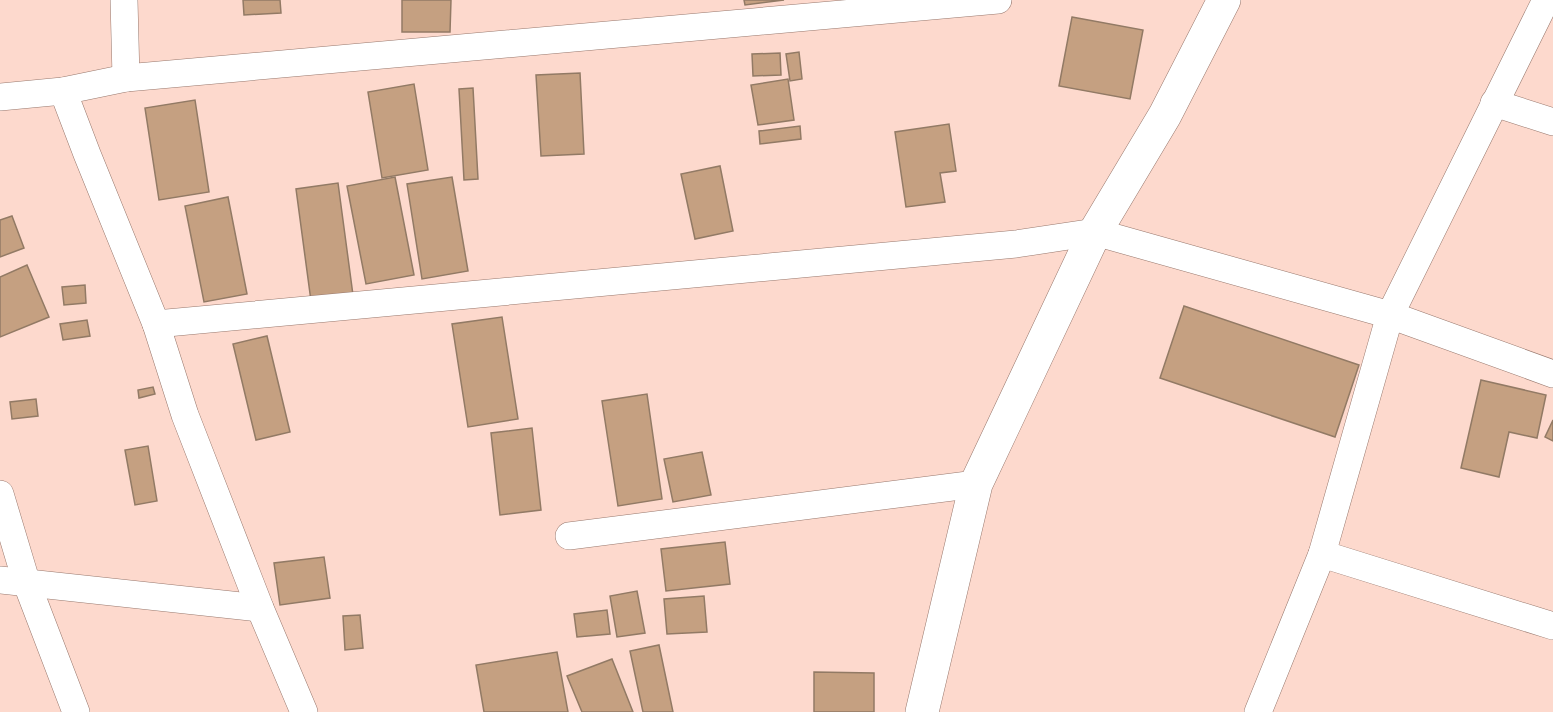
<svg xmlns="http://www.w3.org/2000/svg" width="1553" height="712" font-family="'Times New Roman',serif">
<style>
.building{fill:#c5a081;stroke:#927a65;stroke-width:1.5}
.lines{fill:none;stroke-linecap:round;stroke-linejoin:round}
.minor-casing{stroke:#98786d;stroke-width:28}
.tertiary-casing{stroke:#98786d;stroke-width:34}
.minor{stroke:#fff;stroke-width:27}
.tertiary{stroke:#fff;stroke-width:33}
</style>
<rect width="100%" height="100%" fill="#fdd9cd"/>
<g class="building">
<polygon points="243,0 280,0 281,13 244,15"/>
<polygon points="402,0 451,0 450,32 402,32"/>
<polygon points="744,0 784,0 745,5"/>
<polygon points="1072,17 1143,30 1130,99 1059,86"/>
<polygon points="799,52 802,79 790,81 786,54"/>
<polygon points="780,53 781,75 753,76 752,54"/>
<polygon points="580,73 584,154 541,156 536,75"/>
<polygon points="788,79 794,120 758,125 751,85"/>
<polygon points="414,84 428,170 382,178 368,92"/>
<polygon points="473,88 478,179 464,180 459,89"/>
<polygon points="195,100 209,192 159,200 145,108"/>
<polygon points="949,124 956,171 940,173 945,202 906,207 895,132"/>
<polygon points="800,126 801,139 760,144 759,131"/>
<polygon points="720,166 733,231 695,239 681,174"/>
<polygon points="395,177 414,275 366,284 347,186"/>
<polygon points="452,177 468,271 422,279 407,184"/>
<polygon points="338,183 353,295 311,301 296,189"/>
<polygon points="228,197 247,294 204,302 185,206"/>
<polygon points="12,216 24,248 0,257 0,220"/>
<polygon points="27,265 49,317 0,337 0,277"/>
<polygon points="85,285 86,303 64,305 62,287"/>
<polygon points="1184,306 1359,365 1335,437 1160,378"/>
<polygon points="502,317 518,419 468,427 452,324"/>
<polygon points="87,320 90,336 63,340 60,324"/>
<polygon points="267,336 290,432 256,440 233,344"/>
<polygon points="1481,380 1546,395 1537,438 1509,432 1499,477 1461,468"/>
<polygon points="153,387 155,394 139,398 138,390"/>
<polygon points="647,394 662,499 618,506 602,401"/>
<polygon points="36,399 38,416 12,419 10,402"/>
<polygon points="1553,420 1553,441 1545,437"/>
<polygon points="532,428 541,510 500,515 491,433"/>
<polygon points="148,446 157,501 135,505 125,450"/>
<polygon points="702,452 711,495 673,502 664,459"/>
<polygon points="725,542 730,584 666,591 661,549"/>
<polygon points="324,557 330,598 280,605 274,563"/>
<polygon points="637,591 645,633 617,637 610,596"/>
<polygon points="704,596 707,632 667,634 664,599"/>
<polygon points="607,610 610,634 577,637 574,614"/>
<polygon points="360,615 363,648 345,650 343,616"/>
<polygon points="659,645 673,712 643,712 630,651"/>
<polygon points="557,652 568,712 484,712 476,665"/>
<polygon points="612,659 633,712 582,712 567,676"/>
<polygon points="814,672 874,673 874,712 814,712"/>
</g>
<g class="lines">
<g class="minor-casing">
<g id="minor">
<polyline points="124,0 126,78"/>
<polyline points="63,91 87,154 156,324 185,415 260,608 304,712"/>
<polyline points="0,97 63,91 126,78 998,0"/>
<polyline points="1494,103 1553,122"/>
<polyline points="156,324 1016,244 1095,232 1390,315 1553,374"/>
<polyline points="0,494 27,584 76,712"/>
<polyline points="569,536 976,484"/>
<polyline points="1322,554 1553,626"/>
<polyline points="0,580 260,608"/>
<polyline points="1258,712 1322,554 1390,315 1546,0"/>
</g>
</g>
<g class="tertiary-casing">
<polyline id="tertiary" points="922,712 976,484 1095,232 1165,115 1224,0"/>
</g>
<use href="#minor" class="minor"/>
<use href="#tertiary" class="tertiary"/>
</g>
</svg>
